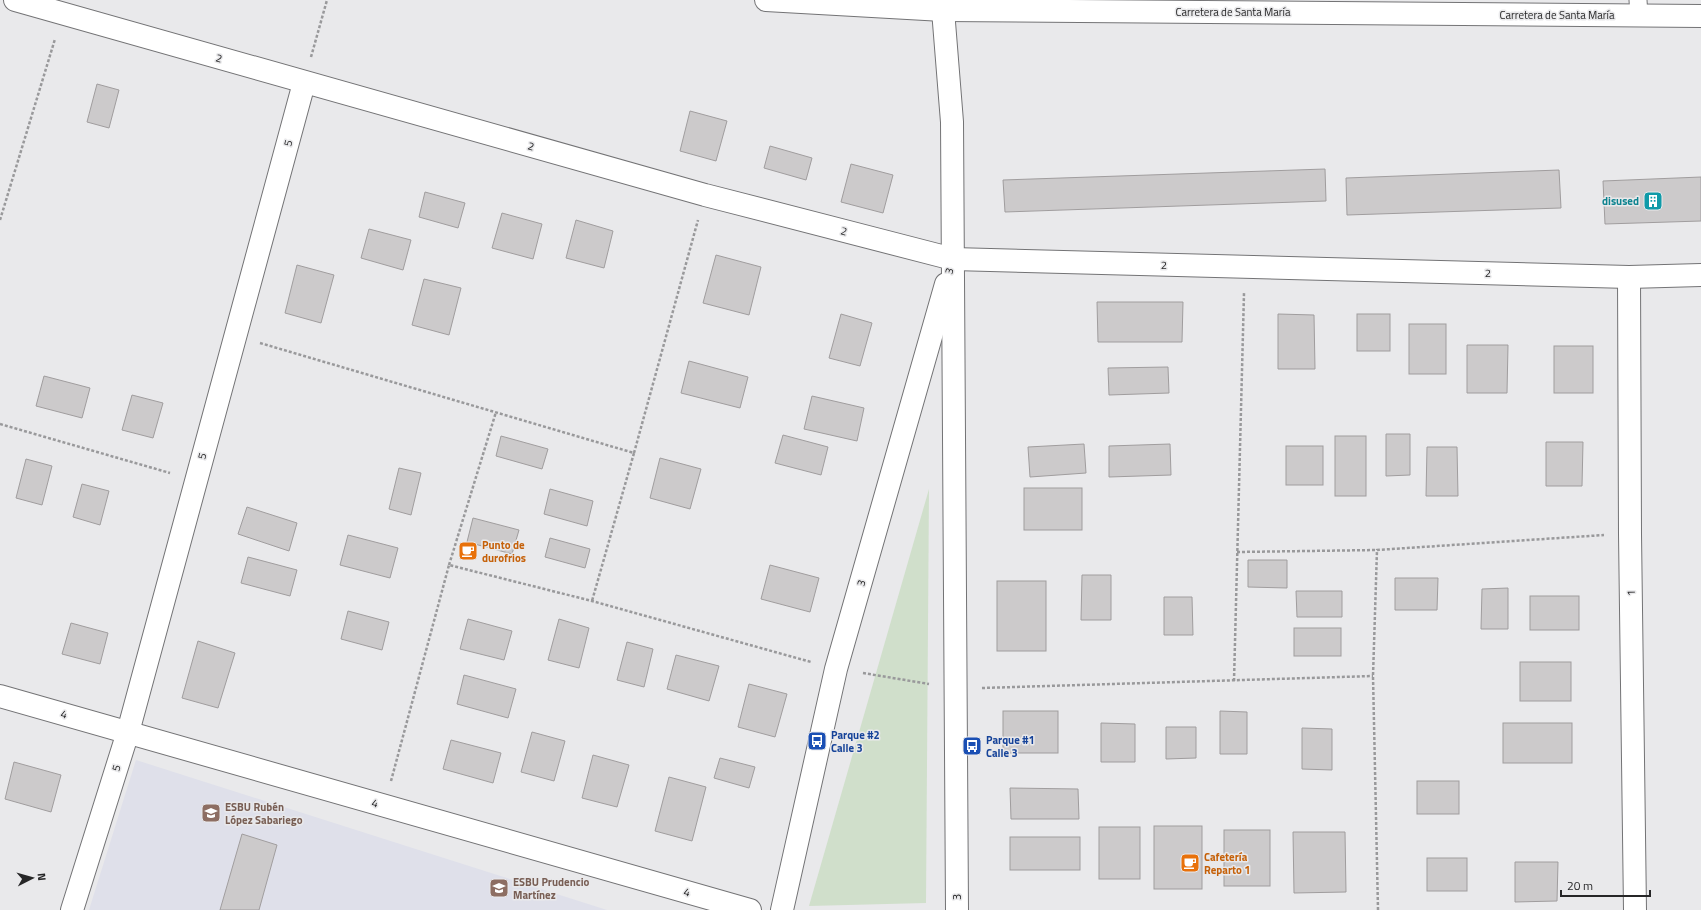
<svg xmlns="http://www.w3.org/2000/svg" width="1701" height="910" font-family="'Titillium Web',sans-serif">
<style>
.built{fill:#dfe0ea}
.green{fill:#d0dfcb}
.building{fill:#cccacb;stroke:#a09d9e}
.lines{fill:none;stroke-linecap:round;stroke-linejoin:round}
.service-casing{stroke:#737375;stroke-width:19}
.minor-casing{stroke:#737375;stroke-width:24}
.tertiary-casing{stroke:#737375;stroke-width:24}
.path{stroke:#99999b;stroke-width:2.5;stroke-dasharray:3 2;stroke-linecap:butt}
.service{stroke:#fff;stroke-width:17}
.minor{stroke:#fff;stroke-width:22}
.tertiary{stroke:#fff;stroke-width:22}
.labels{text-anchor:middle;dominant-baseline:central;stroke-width:3;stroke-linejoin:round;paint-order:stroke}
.street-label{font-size:11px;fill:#262627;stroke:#e9e9eb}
.culture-label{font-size:11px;font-weight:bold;fill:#0d838f;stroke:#e9e9eb;text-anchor:end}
.food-label{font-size:11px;font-weight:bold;fill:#c56008;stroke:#e9e9eb;text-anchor:start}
.transit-label{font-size:11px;font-weight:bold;fill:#164399;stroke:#e9e9eb;text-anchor:start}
.education-label{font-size:11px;font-weight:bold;fill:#785e54;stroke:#e9e9eb;text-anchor:start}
</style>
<rect width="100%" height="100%" fill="#e9e9eb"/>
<polygon class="built" points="136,760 607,910 89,910"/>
<polygon class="green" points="929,489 926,903 809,906"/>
<g class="building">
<polygon points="97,84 119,90 109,128 87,122"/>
<polygon points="690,111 727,121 716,161 680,151"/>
<polygon points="770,146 812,158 806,180 764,168"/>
<polygon points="851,164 893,175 883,213 841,202"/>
<polygon points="1325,169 1326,201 1005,212 1003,180"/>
<polygon points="1559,170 1561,208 1347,215 1346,178"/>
<polygon points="1701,177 1701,221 1605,224 1603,181"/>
<polygon points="425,192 465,203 458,228 419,217"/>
<polygon points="502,213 542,224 533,259 492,248"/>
<polygon points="576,220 613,231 604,268 566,258"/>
<polygon points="369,229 411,240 403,270 361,258"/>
<polygon points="716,255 761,267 749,315 703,303"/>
<polygon points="297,265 334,275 321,323 285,313"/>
<polygon points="424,279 461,288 449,335 412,325"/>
<polygon points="1097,302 1183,302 1182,342 1098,342"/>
<polygon points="841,314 872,323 860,366 829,358"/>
<polygon points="1278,314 1314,315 1315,369 1278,369"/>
<rect x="1357" y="314" width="33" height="37"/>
<rect x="1409" y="324" width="37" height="50"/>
<polygon points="1467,345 1508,345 1507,393 1467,393"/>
<rect x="1554" y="346" width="39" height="47"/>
<polygon points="689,361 748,377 740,408 681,393"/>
<polygon points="1168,367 1169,393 1109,395 1108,368"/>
<polygon points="44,376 90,388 82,418 36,406"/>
<polygon points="132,395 163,403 153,438 122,430"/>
<polygon points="812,396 864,408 857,441 804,429"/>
<polygon points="1386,434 1410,434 1410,475 1386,476"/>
<polygon points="783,435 828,447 821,475 775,463"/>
<polygon points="501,436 548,449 542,469 496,456"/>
<rect x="1335" y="436" width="31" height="60"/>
<polygon points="1546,442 1583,442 1582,486 1546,486"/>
<polygon points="1084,444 1086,473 1030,477 1028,447"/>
<polygon points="1170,444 1171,475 1109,477 1109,446"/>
<rect x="1286" y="446" width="37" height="39"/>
<polygon points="1427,447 1457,447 1458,496 1426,496"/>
<polygon points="660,458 701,469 690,509 650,498"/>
<polygon points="26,459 52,466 42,505 16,498"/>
<polygon points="399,468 421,473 411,515 389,509"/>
<polygon points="82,484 109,491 100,525 73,517"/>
<rect x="1024" y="488" width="58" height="42"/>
<polygon points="550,489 593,501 587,526 544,514"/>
<polygon points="247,507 297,523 289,551 238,534"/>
<polygon points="473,518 519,530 512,554 467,542"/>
<polygon points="348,535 398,548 390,578 340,565"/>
<polygon points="550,538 590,549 585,568 545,557"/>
<polygon points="248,557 297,570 290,596 241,583"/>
<polygon points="1248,560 1287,560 1287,588 1248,587"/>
<polygon points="770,565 819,578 810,612 761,599"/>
<polygon points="1082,575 1111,575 1111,620 1081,620"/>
<polygon points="1395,578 1438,578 1437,610 1395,610"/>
<rect x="997" y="581" width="49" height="70"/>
<polygon points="1508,588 1508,629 1481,629 1482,589"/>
<polygon points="1296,591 1342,591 1342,617 1297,617"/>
<rect x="1530" y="596" width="49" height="34"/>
<polygon points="1164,597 1192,597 1193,635 1164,635"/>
<polygon points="348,611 389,622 382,650 341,639"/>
<polygon points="468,619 512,631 504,660 460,649"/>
<polygon points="559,619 589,628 579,668 548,660"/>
<polygon points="71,623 108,633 100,664 62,654"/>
<rect x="1294" y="628" width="47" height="28"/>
<polygon points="198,641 235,653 218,708 182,698"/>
<polygon points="627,642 653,649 644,687 617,680"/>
<polygon points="676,655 719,666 709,701 667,689"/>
<rect x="1520" y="662" width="51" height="39"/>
<polygon points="464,675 516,689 508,718 457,704"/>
<polygon points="749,684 787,694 775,737 738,727"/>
<rect x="1003" y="711" width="55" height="42"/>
<polygon points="1220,711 1247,712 1247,754 1220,754"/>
<polygon points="1101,723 1135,724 1135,762 1101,762"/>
<rect x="1503" y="723" width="69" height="40"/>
<polygon points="1166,727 1196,727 1196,758 1166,759"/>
<polygon points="1302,728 1332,729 1332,770 1302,769"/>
<polygon points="532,732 565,741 554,781 521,772"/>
<polygon points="451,740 501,753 493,783 443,769"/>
<polygon points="593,755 629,765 617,807 582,798"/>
<polygon points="720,758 755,767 749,788 714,778"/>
<polygon points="14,762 61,775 51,812 5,799"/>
<polygon points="669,777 706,787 692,841 655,831"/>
<rect x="1417" y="781" width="42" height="33"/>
<polygon points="1010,788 1078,789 1079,819 1011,819"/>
<rect x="1154" y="826" width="48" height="63"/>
<rect x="1099" y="827" width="41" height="52"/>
<rect x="1224" y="830" width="46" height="56"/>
<polygon points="1293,832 1345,832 1346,892 1294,893"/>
<polygon points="242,834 277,845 259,910 220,910"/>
<rect x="1010" y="837" width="70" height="33"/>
<rect x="1427" y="858" width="40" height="33"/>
<polygon points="1515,862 1558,862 1557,901 1515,902"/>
</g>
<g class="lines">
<g class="service-casing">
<polyline id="service" points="1638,0 1639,16"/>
</g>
<g class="minor-casing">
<g id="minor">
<polyline points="15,0 705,195 953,259 1629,277 1701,275"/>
<polyline points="1629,277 1630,534 1635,910"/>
<polyline points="72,910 128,732 304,83"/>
</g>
</g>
<g class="tertiary-casing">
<g id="tertiary">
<polyline points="766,0 943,10 1701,16"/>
<polyline points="943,10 952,122 957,910"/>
<polyline points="0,696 750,910"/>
<polyline points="782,910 836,669 946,284"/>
</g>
</g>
<g class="path">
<polyline points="311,57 327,0"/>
<polyline points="0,220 55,39"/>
<polyline points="260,343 634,453 592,601"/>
<polyline points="0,424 170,473"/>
<polyline points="634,453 698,220"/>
<polyline points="1237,552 1377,550"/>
<polyline points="449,565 496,412"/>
<polyline points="863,673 929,684"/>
<polyline points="1234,681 1244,293"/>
<polyline points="982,688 1373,676"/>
<polyline points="391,781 449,565 592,601 811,662"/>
<polyline points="1378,910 1373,676 1377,550 1604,535"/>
</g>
<use href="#service" class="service"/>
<use href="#minor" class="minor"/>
<use href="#tertiary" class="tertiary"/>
</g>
<defs>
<g id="building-square" transform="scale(1)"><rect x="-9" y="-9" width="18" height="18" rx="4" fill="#0f9aa8" stroke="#e9e9eb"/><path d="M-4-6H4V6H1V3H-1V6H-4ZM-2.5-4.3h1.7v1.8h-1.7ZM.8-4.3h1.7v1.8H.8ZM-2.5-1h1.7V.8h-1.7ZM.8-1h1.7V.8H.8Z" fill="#fff"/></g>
<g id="cafe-square" transform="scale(1)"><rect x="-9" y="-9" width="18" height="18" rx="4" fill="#e8710a" stroke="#e9e9eb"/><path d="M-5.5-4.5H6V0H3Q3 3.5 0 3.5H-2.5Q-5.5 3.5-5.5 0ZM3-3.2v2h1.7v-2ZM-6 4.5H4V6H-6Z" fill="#fff"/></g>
<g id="bus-square" transform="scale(1)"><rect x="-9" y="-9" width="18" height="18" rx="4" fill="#1a4fb4" stroke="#e9e9eb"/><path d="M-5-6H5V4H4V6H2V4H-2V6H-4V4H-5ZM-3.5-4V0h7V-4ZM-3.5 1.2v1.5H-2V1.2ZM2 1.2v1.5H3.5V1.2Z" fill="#fff"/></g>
<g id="school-square" transform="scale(1)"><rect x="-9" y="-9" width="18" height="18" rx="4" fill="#8d6e63" stroke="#e9e9eb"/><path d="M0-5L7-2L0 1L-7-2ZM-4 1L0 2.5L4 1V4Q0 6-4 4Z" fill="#fff"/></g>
</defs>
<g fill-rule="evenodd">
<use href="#building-square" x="1653" y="201"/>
<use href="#cafe-square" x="468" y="551"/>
<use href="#bus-square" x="817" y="741"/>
<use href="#bus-square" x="972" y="746"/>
<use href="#school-square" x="211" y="813"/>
<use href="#cafe-square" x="1190" y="863"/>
<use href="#school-square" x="499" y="888"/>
</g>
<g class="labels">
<g class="street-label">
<text x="1233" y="12">Carretera de Santa María</text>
<text x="1557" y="15">Carretera de Santa María</text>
<text transform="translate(219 58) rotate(16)">2</text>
<text transform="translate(288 143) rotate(-75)">5</text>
<text transform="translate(531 146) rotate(16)">2</text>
<text transform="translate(844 231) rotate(15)">2</text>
<text transform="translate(1164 265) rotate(1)">2</text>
<text transform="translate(949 271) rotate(-74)">3</text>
<text transform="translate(1488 273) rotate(1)">2</text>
<text transform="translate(202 456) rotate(-75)">5</text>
<text transform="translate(861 583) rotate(-74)">3</text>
<text transform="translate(1631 593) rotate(-91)">1</text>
<text transform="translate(64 714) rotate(16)">4</text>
<text transform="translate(116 768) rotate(-73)">5</text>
<text transform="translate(375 803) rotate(16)">4</text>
<text transform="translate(687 892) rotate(16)">4</text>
<text transform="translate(957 897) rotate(-90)">3</text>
</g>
<g class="culture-label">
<text x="1639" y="201">disused</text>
</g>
<g class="food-label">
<text x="482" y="545">Punto de<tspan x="482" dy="13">durofrios</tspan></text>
<text x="1204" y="857">Cafetería<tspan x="1204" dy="13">Reparto 1</tspan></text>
</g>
<g class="transit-label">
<text x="831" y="735">Parque #2<tspan x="831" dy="13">Calle 3</tspan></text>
<text x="986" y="740">Parque #1<tspan x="986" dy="13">Calle 3</tspan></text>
</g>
<g class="education-label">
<text x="225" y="807">ESBU Rubén<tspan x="225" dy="13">López Sabariego</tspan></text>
<text x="513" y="882">ESBU Prudencio<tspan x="513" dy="13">Martínez</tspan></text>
</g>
</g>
<g transform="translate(32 878) rotate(84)" stroke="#e9e9eb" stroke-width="3" paint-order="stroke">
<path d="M0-3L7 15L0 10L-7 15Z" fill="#262627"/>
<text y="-6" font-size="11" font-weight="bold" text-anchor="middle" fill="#262627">N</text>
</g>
<path d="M1561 890v6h89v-6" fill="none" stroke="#262627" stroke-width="2"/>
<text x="1567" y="890" font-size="12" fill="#262627" stroke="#e9e9eb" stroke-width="3" paint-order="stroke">20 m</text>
</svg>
